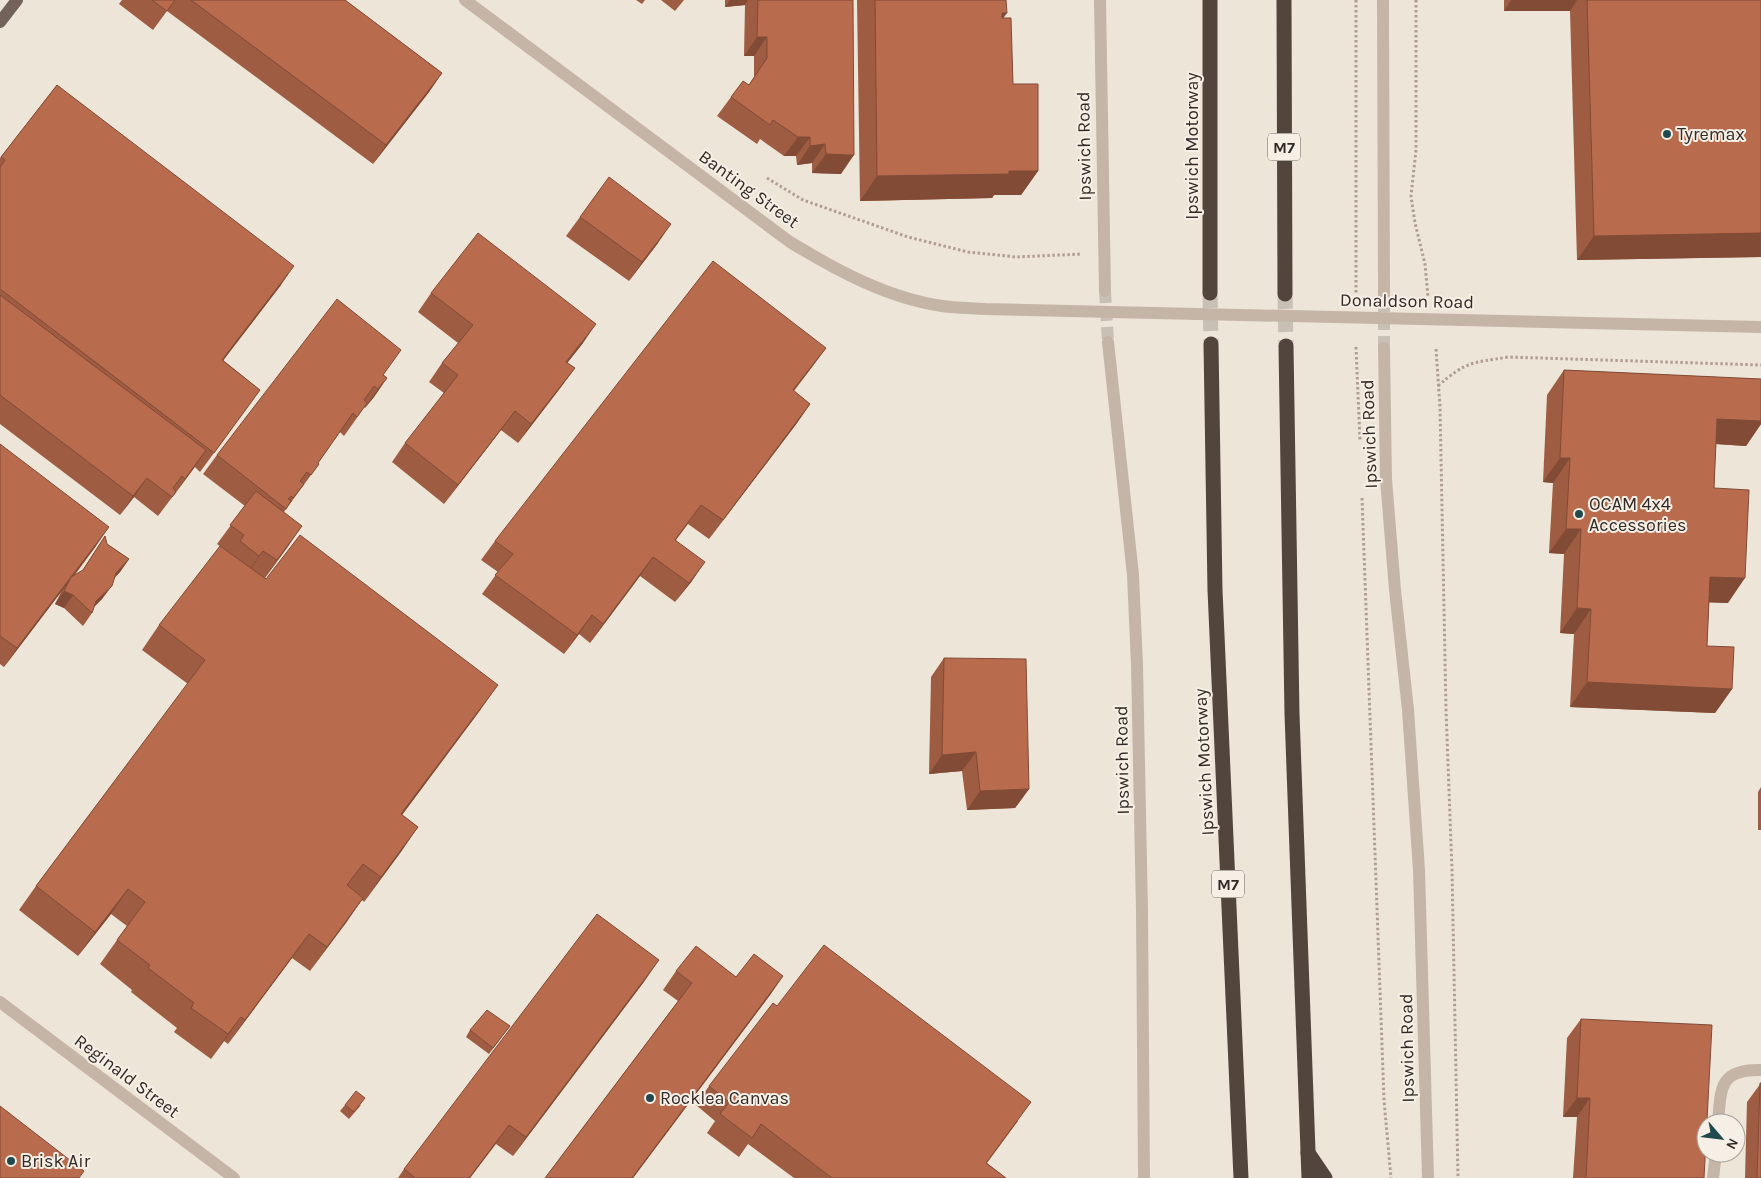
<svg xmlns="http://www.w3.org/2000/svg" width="1761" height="1178" font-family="Karla,sans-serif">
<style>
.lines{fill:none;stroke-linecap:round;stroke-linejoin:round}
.minor-tunnel{stroke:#c8c0b5;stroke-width:12;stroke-dasharray:12 6;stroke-linecap:butt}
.highway-tunnel{stroke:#c8c0b5;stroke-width:15;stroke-dasharray:15 8;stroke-linecap:butt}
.path{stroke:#b09f91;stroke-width:3;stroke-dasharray:2.5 2.5;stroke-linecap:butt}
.minor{stroke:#c4b5a7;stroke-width:12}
.major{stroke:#726259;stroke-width:12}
.highway{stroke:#52453e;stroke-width:15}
.wall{fill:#9e5c42}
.shaded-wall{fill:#814b36}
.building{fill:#b86b4d;stroke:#814b36}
.poi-dot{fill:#214a4e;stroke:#f6efe5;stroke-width:2}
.labels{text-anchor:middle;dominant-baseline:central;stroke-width:4;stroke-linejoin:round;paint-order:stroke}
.shield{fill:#f6efe5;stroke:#6d655f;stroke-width:1}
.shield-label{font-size:16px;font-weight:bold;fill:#322a26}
.poi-label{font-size:18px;fill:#322a26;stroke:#f6efe5;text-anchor:start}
.street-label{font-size:18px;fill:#322a26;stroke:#f6efe5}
</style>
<rect width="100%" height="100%" fill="#eee5d9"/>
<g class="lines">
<g class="minor-tunnel">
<polyline points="1105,291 1108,342"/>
<polyline points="1384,348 1384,296"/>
</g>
<g class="highway-tunnel">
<polyline points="1210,293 1211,344"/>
<polyline points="1285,294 1286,346"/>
</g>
<g class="path">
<polyline points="1356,0 1356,293"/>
<polyline points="1416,0 1416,150 1411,196 1415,223 1425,264 1428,297"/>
<polyline points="767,178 803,200 908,237 968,252 1016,257 1082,254"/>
<polyline points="1356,347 1360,441"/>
<polyline points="1436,349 1440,407 1446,710 1452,870 1458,1178"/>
<path d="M1438 386C1466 361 1472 363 1508 357L1761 365"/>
<polyline points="1362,498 1384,1100 1391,1178"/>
</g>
<g class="minor">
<path d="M465 0 790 242C836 270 887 298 942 306 956 308 971 308 985 309L1761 327"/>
<polyline points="1100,0 1105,291"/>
<polyline points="1383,0 1384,296"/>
<polyline points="1108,342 1133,575 1137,665 1142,911 1144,1178"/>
<polyline points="1384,348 1386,479 1395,590 1408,710 1419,870 1428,1178"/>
<polyline points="0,1002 234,1178"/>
<path d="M1718 1123C1721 1088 1719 1069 1761 1070"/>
<polyline points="1713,1178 1716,1153"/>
</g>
<polyline class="major" points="0,22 17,0"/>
<g class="highway">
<polyline points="1210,0 1210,293"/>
<polyline points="1284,0 1285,294"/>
<polyline points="1211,344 1215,590 1241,1178"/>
<polyline points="1286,346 1292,714 1309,1178"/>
<polyline points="1308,1153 1325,1178"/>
</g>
</g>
<g class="wall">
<polygon points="122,0 345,0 442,73 429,92 373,164 167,11 153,30 119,4"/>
<polygon points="636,0 645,0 642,4"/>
<polygon points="661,0 684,0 675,11"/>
<polygon points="725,0 853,0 841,174 812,173 812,163 797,165 796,156 784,156 760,139 757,144 717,116 731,97 749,85 754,77 754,56 744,56 745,5 725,7"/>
<polygon points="857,0 1006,0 1003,18 1013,84 1038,171 1021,195 994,195 992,198 860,201"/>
<polygon points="1504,0 1761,0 1761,257 1577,260 1570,11 1504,11"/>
<polygon points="57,85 281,285 223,360 260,390 200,472 195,467 158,516 134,497 120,515 0,424 0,158"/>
<polygon points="580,217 658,243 629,281 566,236"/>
<polygon points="431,293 583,343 567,363 575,368 561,387 518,443 501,430 444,504 392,462 405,443 444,393 429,382 442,363 458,343 418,312"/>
<polygon points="826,348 812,367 794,391 810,404 797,423 709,539 688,524 676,540 692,581 675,602 640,576 590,643 579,634 564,654 482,594 498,572 481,560 495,541"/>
<polygon points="1564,370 1761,379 1761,424 1746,446 1716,444 1714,488 1728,603 1709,602 1707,646 1732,689 1715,713 1570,707 1574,634 1560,633 1564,554 1549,553 1553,483 1543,482 1547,395"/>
<polygon points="384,375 387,378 374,397 365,408 364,407 344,436 340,432 318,463 319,464 284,512 289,545 265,578 481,709 402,815 418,827 364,902 362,900 310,971 292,958 228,1044 224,1041 211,1059 174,1032 177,1028 131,992 132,990 100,964 127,926 111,914 78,956 19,910 36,886 188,684 142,650 159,625 225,550 217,544 245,506 203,474 217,455"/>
<polygon points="0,444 96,546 74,576 82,571 105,536 107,544 129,559 120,572 114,578 102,599 94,607 92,613 83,626 64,608 55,604 61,592 4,667 0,664"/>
<polygon points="944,658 1029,789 1015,808 967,810 962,771 929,774 931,677"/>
<polygon points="1761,787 1761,830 1758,830 1758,792"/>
<polygon points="676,971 736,977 783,976 770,995 633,1178 545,1178 678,1001 663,990"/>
<polygon points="646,979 513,1156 496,1144 470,1178 398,1178 404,1169"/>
<polygon points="777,1006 1018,1121 987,1163 1006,1178 794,1178 748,1144 739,1157 707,1133 715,1121 696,1105 709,1086"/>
<polygon points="1581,1019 1704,1178 1573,1178 1577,1117 1563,1117 1567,1038"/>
<polygon points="510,1026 489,1054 466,1037 470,1030"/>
<polygon points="1761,1083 1761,1178 1745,1178 1747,1102"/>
<polygon points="345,1105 361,1105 349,1119 340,1111"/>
</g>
<g class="shaded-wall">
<polygon points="730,0 748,0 745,5 725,7"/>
<polygon points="1511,0 1577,0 1570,11 1504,11"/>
<polygon points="1002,13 1007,13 990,37"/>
<polygon points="757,37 767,37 754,56 744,56"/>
<polygon points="442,73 429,92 373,164 386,145"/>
<polygon points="798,137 810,137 796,156 784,156"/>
<polygon points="825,144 812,163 797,165 810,146"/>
<polygon points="826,154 854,155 841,174 812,173"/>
<polygon points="1009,171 1038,171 1021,195 994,195 992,198 860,201 877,176"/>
<polygon points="671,224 658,243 629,281 642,262"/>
<polygon points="1761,233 1761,257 1577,260 1594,236"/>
<polygon points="294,266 281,285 209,379 222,360"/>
<polygon points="596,324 583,343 553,381 566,362"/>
<polygon points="826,348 812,367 779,409 793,390"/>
<polygon points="575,368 561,387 518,443 531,424"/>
<polygon points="387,378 374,397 365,408 378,389"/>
<polygon points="367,403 354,422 344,436 357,417"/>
<polygon points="810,404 797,423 709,539 723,520"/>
<polygon points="515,411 501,430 444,504 458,485"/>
<polygon points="1717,419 1761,421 1761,424 1746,446 1700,443"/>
<polygon points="206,450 193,469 172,498 185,479"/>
<polygon points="1560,458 1570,458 1553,483 1543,482"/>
<polygon points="147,478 134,497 120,515 133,496"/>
<polygon points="302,526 289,545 264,579 277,560"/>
<polygon points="109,527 96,546 4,667 17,648"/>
<polygon points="1566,529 1581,529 1564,554 1549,553"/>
<polygon points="263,551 250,570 246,575 259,556"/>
<polygon points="653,557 640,576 590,643 603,624"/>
<polygon points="129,559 120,572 107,586 116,573"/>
<polygon points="705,562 692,581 675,602 689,583"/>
<polygon points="1710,577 1745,578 1728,603 1693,602"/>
<polygon points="112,586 102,599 90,611 96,601"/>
<polygon points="64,591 73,595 64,608 55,604"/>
<polygon points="1577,608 1591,609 1574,634 1560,633"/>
<polygon points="592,615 579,634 564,654 577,635"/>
<polygon points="1587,682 1732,689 1715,713 1570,707"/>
<polygon points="498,685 481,709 384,839 401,814"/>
<polygon points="976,752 962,771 929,774 942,755"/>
<polygon points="1029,789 1015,808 967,810 980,791"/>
<polygon points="418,827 401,852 364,902 381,877"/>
<polygon points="128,889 111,914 78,956 95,932"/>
<polygon points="363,898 346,923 310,971 327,947"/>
<polygon points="309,934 292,958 228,1044 245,1020"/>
<polygon points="659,960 646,979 513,1156 526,1137"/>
<polygon points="783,976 770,995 633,1178 632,1178"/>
<polygon points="241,1017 224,1041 211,1059 228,1034"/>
<polygon points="1577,1098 1590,1098 1577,1117 1563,1117"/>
<polygon points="509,1125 470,1178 469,1178"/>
</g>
<g class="building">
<polygon points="152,0 175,0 167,11"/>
<polygon points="191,0 345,0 442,73 386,145"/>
<polygon points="758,0 853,0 854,155 826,154 825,144 810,146 810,137 798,137 773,120 770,125 731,97 743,81 749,85 767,58 767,37 757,37"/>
<polygon points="875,0 1006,0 1007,13 1002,13 1002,18 1011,18 1013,84 1038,84 1038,171 1009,171 1009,174 877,176"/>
<polygon points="1587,0 1761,0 1761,233 1594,236"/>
<polygon points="57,85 294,266 222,360 260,390 214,453 0,289 0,167 5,160 1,157"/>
<polygon points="609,177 671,224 642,262 580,217"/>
<polygon points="478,233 596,324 566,362 575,368 531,424 515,411 458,485 405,443 458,375 442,363 473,325 431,293"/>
<polygon points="713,261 826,348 793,390 810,404 723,520 701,505 675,540 705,562 689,583 653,557 603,624 592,615 577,635 495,575 513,554 495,541"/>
<polygon points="0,295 206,450 185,479 182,476 173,488 176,492 172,497 147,478 133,496 0,395"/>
<polygon points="337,299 401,350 383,375 387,378 378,389 374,386 364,400 367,403 357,417 353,413 318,463 319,464 311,475 307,472 300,481 304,484 293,498 291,496 288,499 291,501 286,509 217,455"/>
<polygon points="1564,370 1761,379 1761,421 1717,419 1714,488 1749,490 1745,578 1710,577 1707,646 1734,647 1732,689 1587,682 1591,609 1577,608 1581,529 1566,529 1570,458 1560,458"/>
<polygon points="0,444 109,527 17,648 0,636"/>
<polygon points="256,491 302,526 277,560 263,551 259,556 240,541 244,535 230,525"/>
<polygon points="300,535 498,685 401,814 418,827 381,877 363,864 347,885 363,898 327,947 309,934 245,1020 241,1017 228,1034 191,1008 194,1003 148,968 150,965 117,940 145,902 128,889 95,932 36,886 205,660 159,625 220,546 266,579"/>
<polygon points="105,536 107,544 129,559 116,573 112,586 96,601 92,613 73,595 64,591 71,577 83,570"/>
<polygon points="944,658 1026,659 1029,789 980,791 976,752 942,755"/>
<polygon points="597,914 659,960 526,1137 509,1125 469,1178 415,1178 404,1169"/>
<polygon points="824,945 1031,1102 986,1163 1006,1178 832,1178 761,1124 752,1138 720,1114 729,1102 709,1086 773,1003 777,1006"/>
<polygon points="696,946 736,977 754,954 783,976 632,1178 545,1178 692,983 676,971"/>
<polygon points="487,1010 510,1026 493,1048 470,1030"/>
<polygon points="1581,1019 1712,1025 1704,1178 1586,1178 1590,1098 1577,1098"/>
<polygon points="1760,1083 1761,1083 1761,1178 1757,1178"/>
<polygon points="356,1091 365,1098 354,1112 345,1105"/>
<polygon points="0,1106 84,1171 79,1178 0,1178"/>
</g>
<g class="poi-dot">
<circle cx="1667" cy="134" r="5"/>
<circle cx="1579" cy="514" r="5"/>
<circle cx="650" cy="1098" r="5"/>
<circle cx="11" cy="1161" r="5"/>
</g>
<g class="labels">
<g class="shield">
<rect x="1268" y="133.5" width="32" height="27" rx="4"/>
<rect x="1212" y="870.5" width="32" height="27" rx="4"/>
</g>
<g class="shield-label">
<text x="1284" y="147">M7</text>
<text x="1228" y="884">M7</text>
</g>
<g class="poi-label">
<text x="1677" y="134">Tyremax</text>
<text x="1589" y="504">OCAM 4x4<tspan x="1589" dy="21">Accessories</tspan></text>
<text x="660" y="1098">Rocklea Canvas</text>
<text x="21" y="1161">Brisk Air</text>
</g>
<g class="street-label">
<text transform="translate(1084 146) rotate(-91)">Ipswich Road</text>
<text transform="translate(1192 146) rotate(-90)">Ipswich Motorway</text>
<text transform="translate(749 189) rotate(36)">Banting Street</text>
<text transform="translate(1407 301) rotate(1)">Donaldson Road</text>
<text transform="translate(1369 434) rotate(-92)">Ipswich Road</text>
<text transform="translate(1122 760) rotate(-91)">Ipswich Road</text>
<text transform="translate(1204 762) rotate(-93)">Ipswich Motorway</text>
<text transform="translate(1407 1048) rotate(-91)">Ipswich Road</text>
<text transform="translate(127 1076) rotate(37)">Reginald Street</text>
</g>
</g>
<g transform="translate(1721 1138) rotate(118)"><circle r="24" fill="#f6efe5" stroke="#a8a099"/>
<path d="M0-4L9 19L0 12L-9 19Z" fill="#214a4e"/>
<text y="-8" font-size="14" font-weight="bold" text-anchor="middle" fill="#322a26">N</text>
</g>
</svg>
